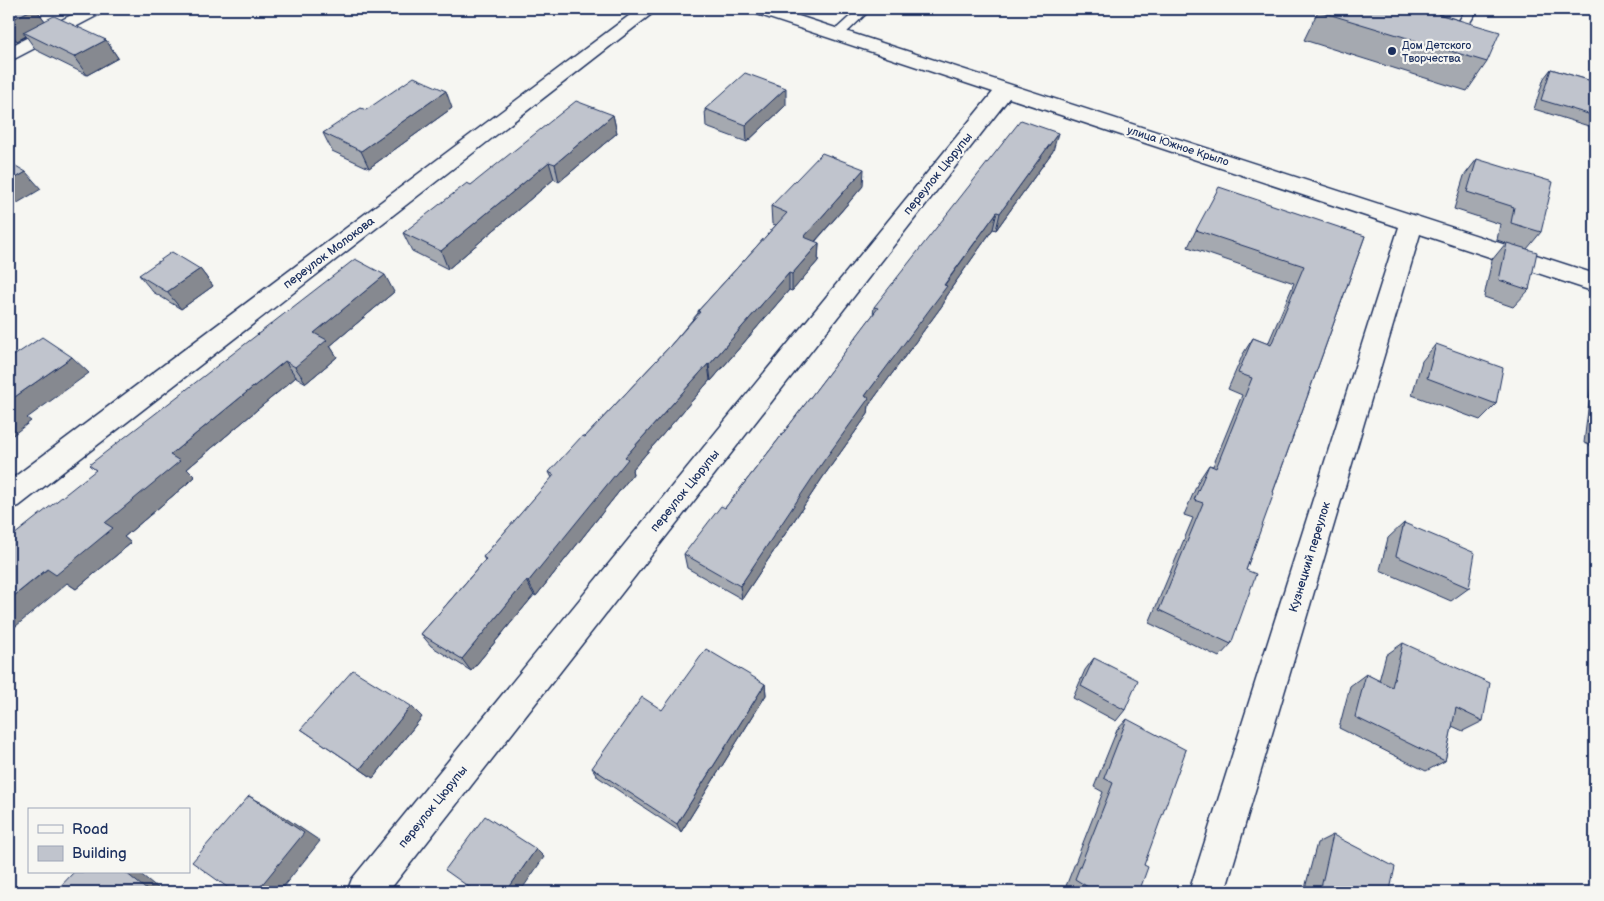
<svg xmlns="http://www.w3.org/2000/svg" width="1604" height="901" font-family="'Balsamiq Sans',sans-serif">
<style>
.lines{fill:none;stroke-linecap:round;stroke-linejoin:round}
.lane-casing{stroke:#1b2f5e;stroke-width:3}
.street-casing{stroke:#1b2f5e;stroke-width:3}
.lane{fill:#f6f6f2;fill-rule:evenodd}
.street{fill:#f6f6f2;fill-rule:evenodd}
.wall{fill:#a5a9b0;stroke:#1b2f5e}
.shaded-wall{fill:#868990;stroke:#1b2f5e}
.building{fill:#c0c4cd;stroke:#1b2f5e}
.poi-dot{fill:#1b2f5e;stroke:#f6f6f2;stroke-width:2}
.labels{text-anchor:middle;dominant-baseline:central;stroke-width:4.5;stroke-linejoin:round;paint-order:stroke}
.far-poi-label{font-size:11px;fill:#1b2f5e;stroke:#f6f6f2;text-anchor:start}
.far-street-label{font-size:11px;fill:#1b2f5e;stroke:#f6f6f2}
.street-label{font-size:12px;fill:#1b2f5e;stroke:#f6f6f2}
</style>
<rect width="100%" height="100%" fill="#f6f6f2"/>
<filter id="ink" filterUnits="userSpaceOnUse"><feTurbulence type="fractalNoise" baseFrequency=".02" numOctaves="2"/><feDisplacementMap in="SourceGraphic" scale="10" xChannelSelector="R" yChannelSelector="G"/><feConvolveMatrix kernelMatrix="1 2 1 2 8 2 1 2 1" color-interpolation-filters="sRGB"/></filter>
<g filter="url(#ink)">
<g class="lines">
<g class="lane-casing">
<g id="lane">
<polygon points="858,9 871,9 842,37 834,37 832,34 834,31"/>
<polygon points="1397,9 1416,9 1459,21 1466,9 1478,9 1466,29 1462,30 1399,12"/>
</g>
</g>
<g class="street-casing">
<g id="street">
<polygon points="83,9 105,9 102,13 16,58 9,60 9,47"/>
<polygon points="638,9 658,9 19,506 9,509 9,481"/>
<polygon points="751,9 777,9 1595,274 1595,292 1420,234 1225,892 1189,892 1399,227 1009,98 388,892 347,892 352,879 993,92 754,13"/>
</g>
</g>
<use href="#lane" class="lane"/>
<use href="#street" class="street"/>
</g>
<g class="wall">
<polygon points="9,9 36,9 45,21 106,40 118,58 87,75 36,50 26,36 17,41 10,37 9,36"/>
<polygon points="1318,11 1438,14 1487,62 1467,91 1304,40"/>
<polygon points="1551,69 1595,82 1595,128 1534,109 1544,78"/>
<polygon points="786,105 747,142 706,127 705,109"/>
<polygon points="452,108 369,168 332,151 323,133 366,110"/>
<polygon points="613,115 617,133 559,182 554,179 448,269 412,251 403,233 471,185"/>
<polygon points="1053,151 996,230 993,229 945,297 944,303 869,405 868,414 823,477 742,599 687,568 684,554 725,508 778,440 873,315 874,307"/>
<polygon points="1477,159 1541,232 1527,249 1529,290 1513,307 1484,297 1492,260 1506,243 1497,240 1500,224 1454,209 1464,176"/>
<polygon points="863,186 815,242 819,243 818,261 792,291 789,290 711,381 710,380 632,470 633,474 536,596 534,595 471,671 431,646 421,634 485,560 483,557 552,478 549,472 585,437 670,346 698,313 698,311 776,225 772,224 771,206"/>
<polygon points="1196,230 1365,236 1273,492 1246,570 1231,644 1219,657 1149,623 1193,518 1184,515 1199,480 1209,465 1213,466 1242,395 1228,389 1243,354 1253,338 1268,344 1294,283 1188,247"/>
<polygon points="200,269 213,286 181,309 153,292 139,275"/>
<polygon points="394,292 330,346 337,357 306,383 296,377 187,469 195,477 124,537 131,543 76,589 67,583 96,470 89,465"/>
<polygon points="1436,344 1496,404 1480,420 1412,395 1422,361"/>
<polygon points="1595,366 1595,447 1584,443 1593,368"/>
<polygon points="1404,523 1469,588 1451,601 1380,570 1388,538"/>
<polygon points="1403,643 1483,721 1463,731 1452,726 1445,761 1426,771 1339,728 1350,686 1366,674 1379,681 1386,655"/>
<polygon points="1094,658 1125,710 1116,721 1073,698 1085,670"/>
<polygon points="765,684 766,695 681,832 598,777 592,768 662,710"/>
<polygon points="422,717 373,778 301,729"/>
<polygon points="1127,719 1144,865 1139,892 1076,892 1066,886 1103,792 1094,787 1117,730"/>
<polygon points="1333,835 1390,890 1394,892 1304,892 1317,843"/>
</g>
<g class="shaded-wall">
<polygon points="33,9 36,9 48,25 23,32 26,36 17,41 9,30 9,21"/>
<polygon points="106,40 118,58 87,75 74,57"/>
<polygon points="786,88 786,105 747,142 746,125"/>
<polygon points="446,91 452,108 369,168 361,151"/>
<polygon points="613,115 617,133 559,182 555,164"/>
<polygon points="1058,133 1053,151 996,230 1000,213"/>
<polygon points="549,162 554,179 448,269 441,251"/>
<polygon points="864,169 863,186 804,254 804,237"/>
<polygon points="26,172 41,189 9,208 9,182"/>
<polygon points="997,212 993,229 945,297 944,303 869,405 868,414 823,477 742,599 740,586 865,396"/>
<polygon points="819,243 818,261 792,291 792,274"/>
<polygon points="200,269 213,286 181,309 167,292"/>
<polygon points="789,273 789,290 711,381 709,365"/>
<polygon points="385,275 394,292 330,346 337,357 306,383 295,367 314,333"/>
<polygon points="72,357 89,373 27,418 31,421 9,438 9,401"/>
<polygon points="285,361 296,377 187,469 195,477 124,537 131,543 76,589 67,583 9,632 9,600 105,523 170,455"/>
<polygon points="708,364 710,380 632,470 633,474 536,596 528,582 625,457"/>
<polygon points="526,581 534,595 471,671 462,659"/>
<polygon points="765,684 766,695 681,832 677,824"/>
<polygon points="411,706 422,717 373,778 360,769"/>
<polygon points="249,796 266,805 320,841 279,892 256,892"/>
<polygon points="536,849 544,857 520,892 506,892"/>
<polygon points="125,872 138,872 163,892 146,892"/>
</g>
<g class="building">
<polygon points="9,9 33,9 9,21"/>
<polygon points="1319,9 1441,9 1438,14 1500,32 1487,62 1318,11"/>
<polygon points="54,16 106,40 74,57 23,32"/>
<polygon points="1551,69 1595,82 1595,116 1541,100"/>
<polygon points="745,73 786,88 746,125 705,109"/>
<polygon points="414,77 446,91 361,151 323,133 361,108 366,110"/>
<polygon points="576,101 613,115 555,164 549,162 441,251 403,233 467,183 471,185"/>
<polygon points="1021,120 1058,133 1000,213 997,212 944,285 947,286 865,396 869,398 823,462 740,586 684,554 721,506 725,508 778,440 878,308 874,307"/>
<polygon points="822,153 864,169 804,237 819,243 792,274 789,273 709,365 708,364 625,457 628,459 528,582 526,581 462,659 421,634 486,559 483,557 554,475 549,472 582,436 585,437 670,346 700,312 698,311 787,213 771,206"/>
<polygon points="1477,159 1553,182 1541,232 1511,223 1514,207 1467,192"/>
<polygon points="9,162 26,172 9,182"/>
<polygon points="1219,187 1365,236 1273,492 1274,493 1246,570 1256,574 1231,644 1159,610 1203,503 1194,500 1209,465 1216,468 1252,378 1238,373 1253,338 1271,345 1304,266 1196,230"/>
<polygon points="1507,243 1537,252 1529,290 1499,280"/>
<polygon points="172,252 200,269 167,292 139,275"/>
<polygon points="355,259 385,275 314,333 327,340 295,367 285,361 170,455 180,461 105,523 113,528 56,575 47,569 9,600 9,539 96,470 89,465"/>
<polygon points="42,337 72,357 9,401 9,359"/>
<polygon points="1436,344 1503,368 1496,404 1427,378"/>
<polygon points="9,403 12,405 9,408"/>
<polygon points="1404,523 1475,553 1469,588 1396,556"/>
<polygon points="1403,643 1490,683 1483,721 1456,708 1445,761 1355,717 1366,674 1392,687"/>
<polygon points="706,649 765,684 677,824 592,768 642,697 662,710"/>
<polygon points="1094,658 1138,680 1125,710 1081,686"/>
<polygon points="353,670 411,706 360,769 301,729"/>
<polygon points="1127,719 1186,750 1144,865 1148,867 1139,892 1096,892 1075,879 1113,783 1104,778"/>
<polygon points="249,796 304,833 256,892 234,892 192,862"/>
<polygon points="485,816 536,849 506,892 476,892 445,870"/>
<polygon points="1333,835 1395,867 1390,890 1394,892 1320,892"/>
<polygon points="74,872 125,872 148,891 146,892 55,892"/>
</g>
</g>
<circle class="poi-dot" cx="1392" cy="51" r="5"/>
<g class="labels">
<g class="far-poi-label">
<text x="1402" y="45">Дом Детского<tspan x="1402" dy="13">Творчества</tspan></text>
</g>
<g class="far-street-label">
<text transform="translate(1178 146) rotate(18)">улица Южное Крыло</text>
</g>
<g class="street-label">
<text transform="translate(938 174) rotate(-51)">переулок Цюрупы</text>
<text transform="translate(329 253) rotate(-37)">переулок Молокова</text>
<text transform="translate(685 491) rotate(-51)">переулок Цюрупы</text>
<text transform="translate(1310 557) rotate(-73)">Кузнецкий переулок</text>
<text transform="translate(433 807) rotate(-51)">переулок Цюрупы</text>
</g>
</g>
<rect width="1604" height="901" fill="none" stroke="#f6f6f2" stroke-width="30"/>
<rect x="15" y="15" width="1574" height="871" fill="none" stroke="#1b2f5e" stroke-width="2" filter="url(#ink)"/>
<rect x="28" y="808" width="162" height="65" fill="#f6f6f2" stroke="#9ea6b7"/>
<rect x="38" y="825" width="25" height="8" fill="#f6f6f2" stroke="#9ea6b7"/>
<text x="72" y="834" font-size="15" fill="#1b2f5e">Road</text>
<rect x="38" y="846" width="25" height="15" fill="#c0c4cd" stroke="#9ea6b7"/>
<text x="72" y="858" font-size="15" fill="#1b2f5e">Building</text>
</svg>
